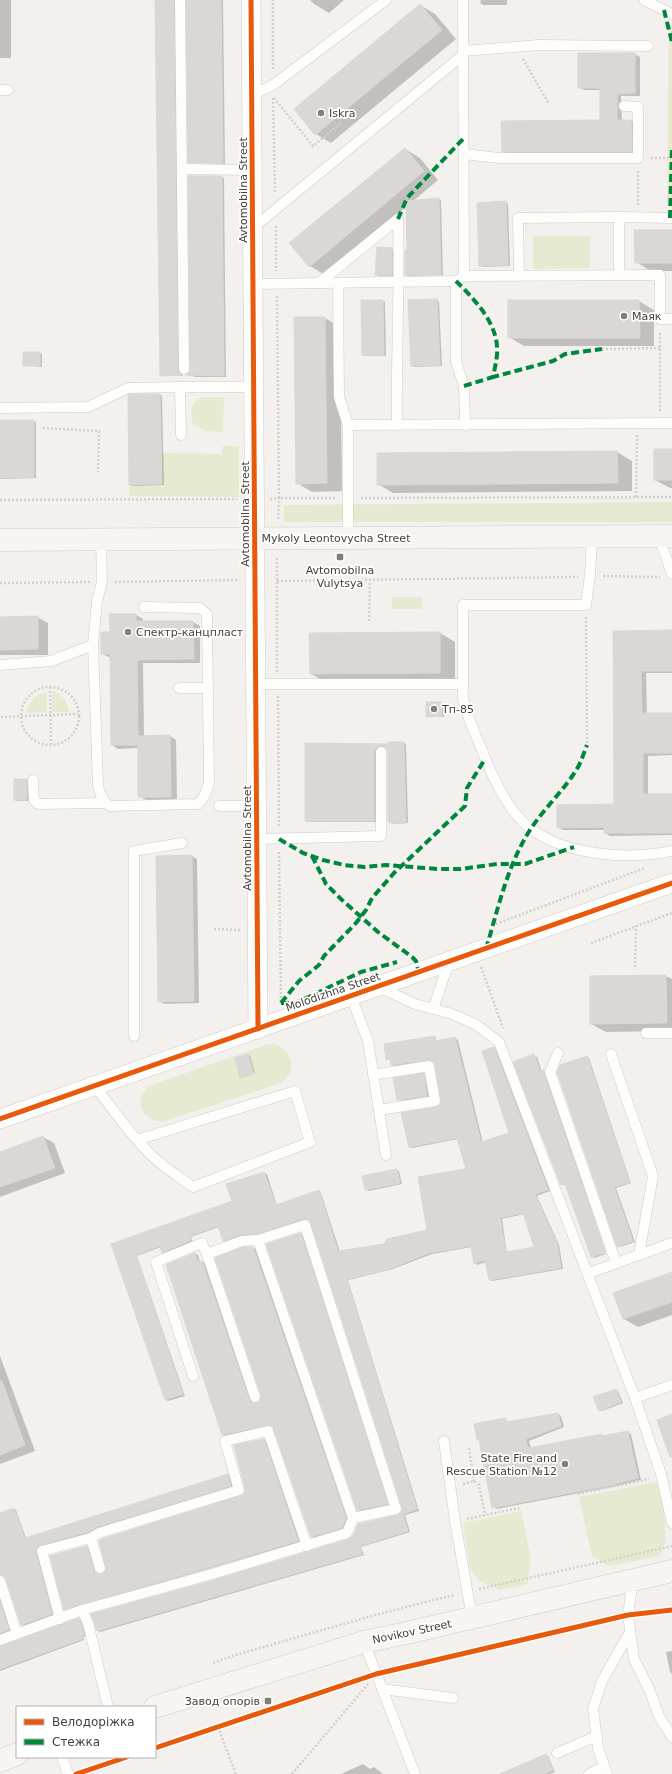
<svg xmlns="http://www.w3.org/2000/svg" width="672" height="1774" font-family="'DejaVu Sans',sans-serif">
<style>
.green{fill:#e5ead0}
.shadow{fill:#0003;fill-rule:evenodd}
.building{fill:#dbd7d5;stroke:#dbd7d4;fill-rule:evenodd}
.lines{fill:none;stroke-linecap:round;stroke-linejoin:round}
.lane-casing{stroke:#cfccca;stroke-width:11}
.street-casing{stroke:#cfccca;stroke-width:20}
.secondary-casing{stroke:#d2ccc5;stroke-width:23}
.path{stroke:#d3d0cc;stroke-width:2.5;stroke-dasharray:2 2;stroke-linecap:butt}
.lane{stroke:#fdfdfc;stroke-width:10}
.street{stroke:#fdfdfc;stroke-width:19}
.secondary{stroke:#f7f4f1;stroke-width:22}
.quiet{stroke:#00873e;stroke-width:4;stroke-dasharray:8 4;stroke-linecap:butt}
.cycleway-casing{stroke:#fff;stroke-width:8}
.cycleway{stroke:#e8590c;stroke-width:5}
.poi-dot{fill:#847e78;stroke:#fff;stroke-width:1.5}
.labels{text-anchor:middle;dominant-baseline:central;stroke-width:3.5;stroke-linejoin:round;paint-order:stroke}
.poi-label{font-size:11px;fill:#494039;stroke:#fff;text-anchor:start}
.street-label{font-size:11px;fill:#494039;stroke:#fff}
</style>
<rect width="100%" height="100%" fill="#f3f0ee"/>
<g class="green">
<polygon points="669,25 672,25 672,202 667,202"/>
<polygon points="533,236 590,236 590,268 533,269"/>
<path d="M202 397H224L223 432 206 431 193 424C189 412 191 403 202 397Z"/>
<polygon points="223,446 239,446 239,497 129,496 129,485 161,484 161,453 222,454"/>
<polygon points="672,502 672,522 284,522 284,505"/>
<rect x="392" y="597" width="30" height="12"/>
<path d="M52 691C62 694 68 701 69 712H52Z"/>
<path d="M43 693H47V712L26 713C28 703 33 697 43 693Z"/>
<path d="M273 1044C293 1049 298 1071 281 1083L162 1122C140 1119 134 1103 148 1086L266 1045Z"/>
<path d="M657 1482C662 1501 672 1543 659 1556L609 1566 592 1556 579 1497Z"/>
<polygon points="521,1511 531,1559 528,1582 528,1584 500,1590 480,1581 470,1569 463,1523"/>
</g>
<g class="shadow">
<rect x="0" y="0" width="11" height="58"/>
<polygon points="156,0 176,0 180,371 183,376 161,375"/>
<polygon points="188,0 223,0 225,164 189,162"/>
<polygon points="310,0 344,0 329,13 314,4"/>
<polygon points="481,0 507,0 507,5 483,5 480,3"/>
<polygon points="420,5 435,14 456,39 331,143 316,134"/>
<polygon points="635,54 640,57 640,96 621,96 622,121 631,121 636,124 636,154 508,154 503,151 601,121 601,90 584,90 579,87"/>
<polygon points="405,149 420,158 438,180 412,202 439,199 441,200 443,275 408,276 406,275 408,251 407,206 325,275 310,266"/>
<polygon points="222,177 224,178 226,377 196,377 187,375 190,373"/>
<polygon points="506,202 508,204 510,266 482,267 480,265"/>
<polygon points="672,231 672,271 651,271 636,262"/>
<polygon points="392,249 394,251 394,276 378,276 376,274"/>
<polygon points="437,300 439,302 442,366 414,367 412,365 409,301"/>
<polygon points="382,301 385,302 386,356 365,356 363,355"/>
<polygon points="509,301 639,301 654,310 654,346 524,346 509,337"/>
<polygon points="295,318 325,318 340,327 342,491 312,492 297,483"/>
<polygon points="40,353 42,354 42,367 24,365"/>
<polygon points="160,395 162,396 164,485 132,486 130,484 129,396"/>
<polygon points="0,421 34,421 36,422 36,478 0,479"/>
<polygon points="672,450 672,488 670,488 655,480"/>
<polygon points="617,452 632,461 632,491 393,493 378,484 378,454"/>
<polygon points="111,615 136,615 143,619 143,622 193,622 200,626 200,663 143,663 144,736 170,736 176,740 177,800 146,800 139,796 139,748 118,749 112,745 111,658 102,654 111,633"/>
<polygon points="37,617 48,623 48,655 0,655 0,618"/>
<polygon points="672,631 672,673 646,673 647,714 672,714 672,755 648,756 648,795 672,795 672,835 610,836 605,833 605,830 563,830 558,827 616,805 614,632"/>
<polygon points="440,633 455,642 455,681 326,682 311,674"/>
<polygon points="427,703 443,704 444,717 427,716"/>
<polygon points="403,743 406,744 408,823 394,824 388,821 388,752 387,748 385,746 380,748 377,822 308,822 306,821 306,744 389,744"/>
<polygon points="26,780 29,782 29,801 17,801 15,800"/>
<polygon points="192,856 197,859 199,1003 164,1004 159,1001"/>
<polygon points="666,976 672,979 672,1031 606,1032 591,1024"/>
<path d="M435 1037 438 1042 455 1038 458 1040 483 1143 510 1134 494 1048 496 1049 550 1191 537 1196 559 1245 563 1269 492 1281 490 1280 486 1262 477 1265 475 1263 472 1247 432 1254 393 1269 348 1280 419 1511 405 1515 410 1532 361 1547 364 1555 100 1632 98 1631 211 1582 349 1540 402 1514 403 1507 310 1220H306L260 1234 243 1236 226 1242 224 1240 219 1227 191 1237 193 1242 165 1253 161 1247 137 1256 185 1396 168 1401 166 1400 112 1244 233 1202 227 1184 264 1173 267 1174 277 1206 319 1191 321 1193 340 1252 385 1245 428 1231 467 1170 458 1139 412 1148 409 1147 436 1108 442 1104 435 1062 431 1060 395 1066 392 1065 391 1060 387 1059 385 1045ZM524 1214 536 1248 507 1253 502 1219Z"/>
<polygon points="248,1055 250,1056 255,1073 242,1078"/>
<polygon points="534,1056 537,1057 542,1072 546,1073 606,1254 594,1258 592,1257 566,1185 561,1185"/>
<polygon points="587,1057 589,1058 631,1183 616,1188 635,1242 620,1247 618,1246"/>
<polygon points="423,1074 426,1076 429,1097 402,1101 398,1098"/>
<polygon points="43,1137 54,1143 65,1173 0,1197 0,1153"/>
<polygon points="397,1170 399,1171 402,1184 369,1191 366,1190"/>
<polygon points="301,1234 303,1236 389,1505 360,1511 358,1510"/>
<polygon points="253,1248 256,1249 348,1520 344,1529 314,1538 312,1537 274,1427 270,1425 225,1436 223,1435 195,1254 198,1255 200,1262 205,1263 251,1401 257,1404 261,1402 262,1395"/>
<polygon points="672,1273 672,1315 638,1327 624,1319"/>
<polygon points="0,1356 35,1451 0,1464"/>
<polygon points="616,1390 618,1391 623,1403 602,1411 599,1410"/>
<polygon points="558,1414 561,1416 564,1427 529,1441 531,1448 602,1435 605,1437 628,1432 631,1434 641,1480 616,1486 497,1509 493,1507 480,1440 478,1439 505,1419 509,1423"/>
<polygon points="264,1440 266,1441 300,1542 67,1610 65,1609 86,1547 89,1548 96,1572 99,1575 103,1575 242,1497 246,1491"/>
<polygon points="227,1475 230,1476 233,1487 91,1533 40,1547 38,1554 54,1615 24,1626 22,1625 7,1578 4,1575 0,1577 0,1514 14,1509 16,1510 26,1538"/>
<polygon points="0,1598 11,1631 0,1636"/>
<polygon points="79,1619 81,1621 86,1636 83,1637 84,1640 0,1671 0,1647"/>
<polygon points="672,1651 672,1674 670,1672 666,1652"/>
<polygon points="546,1755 548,1756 555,1772 549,1774 502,1774"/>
<polygon points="363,1764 370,1769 374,1767 383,1774 341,1774"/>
</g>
<g class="building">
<polygon points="155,0 174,0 178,369 179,373 183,375 160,376"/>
<polygon points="186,0 221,0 223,163 188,163"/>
<polygon points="420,4 442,30 315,135 294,109"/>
<polygon points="578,53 635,53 635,93 617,94 617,120 631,120 632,152 502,152 501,121 600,120 600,88 578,88"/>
<polygon points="405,148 424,171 309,267 289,243"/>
<polygon points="188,176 222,176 224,376 185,375 189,372 190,369"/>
<polygon points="439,198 441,275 405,275 405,250 407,250 406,201"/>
<polygon points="506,201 508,265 479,266 477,203"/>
<polygon points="634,230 672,230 672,263 635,263"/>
<polygon points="377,247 392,248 392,275 375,275"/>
<polygon points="437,299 440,365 411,366 408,300"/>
<polygon points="361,300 383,300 384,355 362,355"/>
<polygon points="508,300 639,300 640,338 508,338"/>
<polygon points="294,317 325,317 327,483 296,484"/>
<rect x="23" y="352" width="17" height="14"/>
<polygon points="130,394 160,394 162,484 129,485 128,395"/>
<polygon points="0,420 34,420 34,477 0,478"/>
<rect x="654" y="449" width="18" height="31"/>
<polygon points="617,451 618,483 377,485 377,453"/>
<polygon points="109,614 136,614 136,621 193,621 194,659 137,660 138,736 170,735 171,797 138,797 138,745 111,745 110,654 101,654 101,632 110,632"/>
<polygon points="38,616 38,649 0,650 0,617"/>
<polygon points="672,630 672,671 641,671 642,713 672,713 672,753 643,753 643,794 672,794 672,833 604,833 604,827 557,828 557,805 614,804 613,631"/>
<polygon points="440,632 440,673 310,674 309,633"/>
<polygon points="426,702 441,702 442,716 426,717"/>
<polygon points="388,742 404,742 406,823 390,823 390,821 388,821 388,752 386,748 381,746 377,747 374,752 374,821 305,821 305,743 388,744"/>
<rect x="14" y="779" width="13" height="21"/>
<polygon points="192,855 194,1001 158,1002 156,856"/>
<polygon points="666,975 667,1023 590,1024 590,976"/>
<path d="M435 1036 436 1041 455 1037 481 1142 509 1133 482 1051 494 1047 548 1190 535 1194 557 1243 561 1268 489 1280 485 1260 474 1264 471 1246 429 1253 390 1269 347 1279 417 1509 403 1514 408 1531 360 1546 362 1554 97 1631 91 1614 211 1581 349 1539 353 1536 358 1524 397 1515 402 1511V1507L310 1220 303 1219 257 1234 240 1235 223 1241 218 1226 190 1236 191 1240 162 1253 160 1246 136 1255 183 1394 165 1400 111 1244 232 1201 226 1184 264 1172 276 1205 319 1190 338 1251 384 1244 387 1239 427 1230 418 1177 466 1169 457 1138 409 1147 401 1113 436 1107 441 1104 435 1065 434 1062 428 1060 391 1065 390 1059 386 1060 384 1044ZM523 1213 534 1247 506 1252 500 1218Z"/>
<polygon points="248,1054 254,1074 240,1078 235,1058"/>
<polygon points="534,1054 540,1071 544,1070 544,1074 605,1251 605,1253 591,1257 565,1184 561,1185 513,1062"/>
<polygon points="587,1056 630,1182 614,1187 633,1241 617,1247 557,1072 560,1065"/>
<polygon points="424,1073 427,1096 399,1100 397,1099 393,1078"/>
<polygon points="43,1136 55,1168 0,1187 0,1152"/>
<polygon points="397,1169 400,1183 365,1190 362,1176"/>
<polygon points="301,1233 388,1504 357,1510 266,1244"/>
<polygon points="243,1247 253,1247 346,1518 342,1528 311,1537 273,1427 267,1425 222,1435 166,1265 195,1253 198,1262 202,1261 249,1399 251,1402 257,1403 260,1401 261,1395 215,1258"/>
<polygon points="672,1272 672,1302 623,1319 613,1293"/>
<polygon points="0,1381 2,1381 25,1445 0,1455"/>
<polygon points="616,1389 621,1402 599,1411 593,1397"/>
<polygon points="558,1413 561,1426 526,1439 528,1448 602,1434 602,1436 628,1431 638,1478 612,1485 492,1508 479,1439 477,1440 474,1424 505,1418 506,1422"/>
<polygon points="672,1414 672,1457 670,1457 657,1420"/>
<polygon points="264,1439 298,1541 64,1610 50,1556 87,1546 94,1570 98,1574 102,1574 106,1569 99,1541 102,1539 243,1495 245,1488 234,1445"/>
<polygon points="228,1474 231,1486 97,1527 88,1532 38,1546 36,1553 52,1614 21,1625 6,1579 4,1576 0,1575 0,1513 14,1508 25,1538"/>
<polygon points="0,1602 9,1630 0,1633"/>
<polygon points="79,1618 84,1635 81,1636 83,1639 0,1669 0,1646"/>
<polygon points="546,1754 553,1770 545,1774 500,1774"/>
</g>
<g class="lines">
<g class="lane-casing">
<g id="lane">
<polyline points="180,0 184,369"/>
<polyline points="463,0 464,276"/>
<polyline points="644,0 672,14"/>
<polyline points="463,51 538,45 648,46"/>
<polyline points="0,90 8,90"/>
<polyline points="252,95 273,85 386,0"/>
<polyline points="464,154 499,158 638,158 638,107 624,106"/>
<polyline points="182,169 252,170"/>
<polyline points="253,228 463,55"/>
<polyline points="619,275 619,217 672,218"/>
<polyline points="519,276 518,218 619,217"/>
<polyline points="456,281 456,362 464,386 465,425"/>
<path d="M319 283 398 219C400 287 396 356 397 425"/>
<polyline points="338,283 339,397 348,425 348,538"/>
<polyline points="253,284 456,281 464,276 660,275 660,319 672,319"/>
<polyline points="0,408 88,407 128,388 180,387"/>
<polyline points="348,425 672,423"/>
<polyline points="181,435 180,387 254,387"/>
<polyline points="659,537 672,574"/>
<path d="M93 645 98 785C100 794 102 801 110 806L198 804 204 797 209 783 207 614 200 608 144 607"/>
<polyline points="0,665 51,661 93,645 97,601 102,582 101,539"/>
<polyline points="256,684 463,684 463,605 586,605 590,576 592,537"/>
<path d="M463 684C463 689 462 696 464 702 467 718 476 735 482 750 492 776 508 812 531 829 568 856 629 860 672 851"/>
<polyline points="179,688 208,688"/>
<polyline points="33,780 34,800 38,804 104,803"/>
<polyline points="219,806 257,806"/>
<polyline points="257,839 381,836 381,752"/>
<polyline points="379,987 415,1004 452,1014 475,1024 499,1042 635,1398 661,1474 672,1523"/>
<polyline points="351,996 368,1041 386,1155"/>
<polyline points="433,1009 449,962"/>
<polyline points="646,1033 672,1033"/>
<polyline points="134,1036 134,851 182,843"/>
<polyline points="558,1053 550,1072 616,1263"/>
<polyline points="611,1054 653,1176 639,1255"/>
<polyline points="373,1075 429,1066 435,1101 379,1110"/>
<path d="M94 1085C112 1108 128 1132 149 1153 162 1166 178 1176 193 1187L310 1142 295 1091 137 1140"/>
<polyline points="589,1273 672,1243"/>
<polyline points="193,1376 156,1262 202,1243 207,1254"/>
<polyline points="255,1397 207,1254 242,1241 258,1240"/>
<polyline points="635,1398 672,1385"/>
<polyline points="444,1441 455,1521 472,1618"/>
<polyline points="91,1538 99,1533 239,1490 225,1441 268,1431 307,1546"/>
<polyline points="633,1580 628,1615 634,1659 649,1689 659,1716 672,1737"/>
<polyline points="0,1581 17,1634"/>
<polyline points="60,1619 42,1551 91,1538 100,1568"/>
<polyline points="0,1640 82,1610"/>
<polyline points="364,1642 415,1774"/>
<polyline points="382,1689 453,1698"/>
<polyline points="108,1707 88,1623 82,1610 209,1575 347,1533 353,1518 258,1240 305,1225 396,1509 353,1518"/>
<polyline points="557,1753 597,1736"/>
<polyline points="62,1757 68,1774"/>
<polyline points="589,1774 604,1767"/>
<polyline points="607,1774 598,1748 593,1709 602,1681 630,1632"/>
</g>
</g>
<g class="street-casing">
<g id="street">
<polyline points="251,0 258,1029"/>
<polyline points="0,1119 672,883"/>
</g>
</g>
<g class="secondary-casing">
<g id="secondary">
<polyline points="0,540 672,536"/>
<polyline points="155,1707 364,1642 411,1632 672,1571"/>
<polyline points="0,1761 17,1754"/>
</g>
</g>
<g class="path">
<polyline points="523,59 549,104"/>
<polyline points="273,69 273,0"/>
<polyline points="273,98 275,193"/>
<polyline points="274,98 313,146 342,122"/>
<polyline points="651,158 672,158"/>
<polyline points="638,205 638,170"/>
<polyline points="276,226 276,271"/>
<polyline points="277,296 279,498 336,498"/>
<polyline points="602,349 660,348"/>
<polyline points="660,411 660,332"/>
<polyline points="43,428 99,431 98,472"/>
<polyline points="636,497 637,435"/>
<polyline points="361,498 672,497"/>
<polyline points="270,499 279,498 278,521"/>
<polyline points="0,500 237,499"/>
<polyline points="277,558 277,673"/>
<polyline points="603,576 660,577"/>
<polyline points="277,581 578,577"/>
<polyline points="115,582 238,580"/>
<polyline points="0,583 90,582"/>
<polyline points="586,617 587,745"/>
<polyline points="369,621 370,580"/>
<polyline points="50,687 51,744"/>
<circle cx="50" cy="716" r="29"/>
<polyline points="278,696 279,827"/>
<polyline points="1,717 78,714"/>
<polyline points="279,852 281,1003"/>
<polyline points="496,924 645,868"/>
<polyline points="214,929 241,930"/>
<polyline points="591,943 672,913"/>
<polyline points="481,967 503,1028"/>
<polyline points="635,967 636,926"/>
<polyline points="469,1448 474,1481"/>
<polyline points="463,1484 474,1481 479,1485 485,1515"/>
<polyline points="578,1494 649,1479"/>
<polyline points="467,1519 519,1508"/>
<polyline points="479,1589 672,1546"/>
<polyline points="641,1614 672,1610"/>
<path d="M213 1663C241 1652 270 1646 298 1637 350 1622 402 1607 455 1595"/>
<polyline points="389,1671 616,1618"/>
<polyline points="218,1727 236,1774"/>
<polyline points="155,1748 365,1678"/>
<polyline points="80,1773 127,1757"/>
<polyline points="292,1774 368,1684"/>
</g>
<use href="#lane" class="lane"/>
<use href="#street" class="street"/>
<use href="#secondary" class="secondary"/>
<g class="quiet">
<polyline points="664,10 672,42"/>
<polyline points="670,218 672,147"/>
<polyline points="398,219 407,198 463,139"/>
<path d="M456 281C473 298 495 320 497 346 498 356 495 367 493 377L553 361 565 354 602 349"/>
<polyline points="464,386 493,377"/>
<polyline points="279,839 303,853 323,860 344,865 365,867 386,865 438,869 461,869 497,864 525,864 574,847"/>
<polyline points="312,856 326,884 342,900 378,932 412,957 416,961 419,973"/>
<path d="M486 949C498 909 507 866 530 830 543 810 560 794 573 775 580 766 583 755 587 745"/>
<polyline points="281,1003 299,981 319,965 324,956 356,923 366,910 372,898 394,873 465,806 467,788 485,759"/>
<polyline points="281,1003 296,1003 361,972 397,962"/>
</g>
<g class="cycleway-casing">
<g id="cycleway">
<polyline points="251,0 258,1029"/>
<polyline points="0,1119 672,883"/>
<polyline points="155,1748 376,1674 628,1615 672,1610"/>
<polyline points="76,1774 127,1757"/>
</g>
</g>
<use href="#cycleway" class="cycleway"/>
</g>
<g class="poi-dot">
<circle cx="321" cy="113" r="4"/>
<circle cx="624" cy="316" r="4"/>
<rect x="336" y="553" width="8" height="8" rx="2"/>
<circle cx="128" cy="632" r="4"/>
<circle cx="434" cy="709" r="4"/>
<circle cx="565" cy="1464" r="4"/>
<rect x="264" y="1697" width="8" height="8" rx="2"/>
</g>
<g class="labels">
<g class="poi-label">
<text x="329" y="113">Iskra</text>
<text x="632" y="316">Маяк</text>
<text x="340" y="570" text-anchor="middle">Avtomobilna<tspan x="340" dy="13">Vulytsya</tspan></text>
<text x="136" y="632">Спектр-канцпласт</text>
<text x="442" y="709">Тп-85</text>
<text x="557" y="1458" text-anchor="end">State Fire and<tspan x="557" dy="13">Rescue Station №12</tspan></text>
<text x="260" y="1701" text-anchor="end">Завод опорів</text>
</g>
<g class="street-label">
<text transform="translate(243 190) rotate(-90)">Avtomobilna Street</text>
<text transform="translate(245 514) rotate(-90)">Avtomobilna Street</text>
<text x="336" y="538">Mykoly Leontovycha Street</text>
<text transform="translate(247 838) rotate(-90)">Avtomobilna Street</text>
<text transform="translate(333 992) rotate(-19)">Molodizhna Street</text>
<text transform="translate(412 1632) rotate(-12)">Novikov Street</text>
</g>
</g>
<rect x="16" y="1706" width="140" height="52" fill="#ffffff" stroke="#b6b3b0"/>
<rect x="24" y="1719" width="20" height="6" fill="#e8590c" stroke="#b6b3b0"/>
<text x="52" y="1726" font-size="12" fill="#494039">Велодоріжка</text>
<rect x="24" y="1739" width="20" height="6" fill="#00873e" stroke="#b6b3b0"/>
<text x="52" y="1746" font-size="12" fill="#494039">Стежка</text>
</svg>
